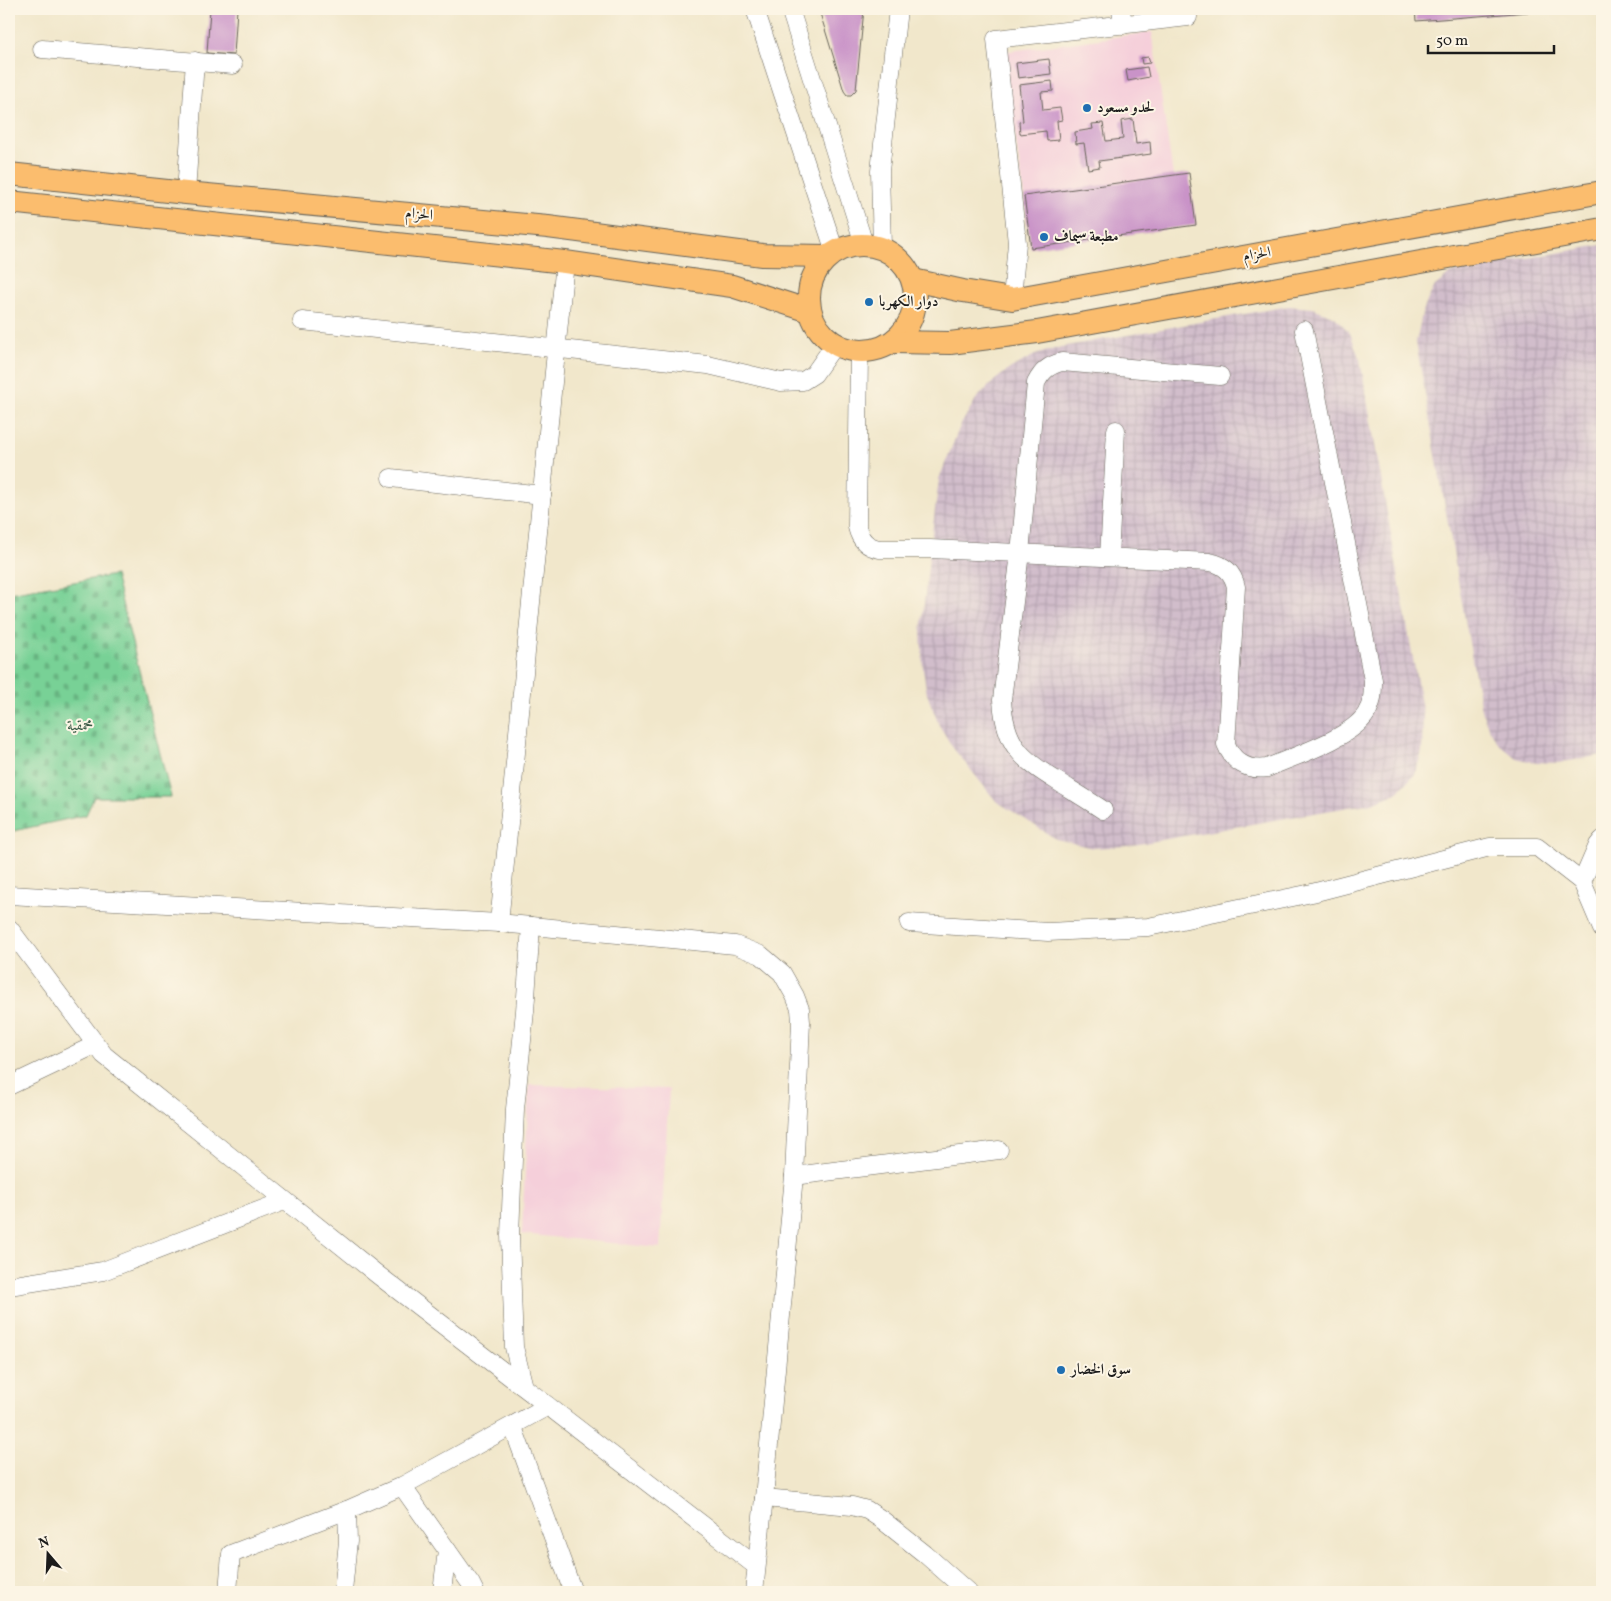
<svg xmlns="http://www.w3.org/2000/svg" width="1611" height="1601" font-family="Vollkorn,Amiri,serif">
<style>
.built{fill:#f5cfda}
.industrial{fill:url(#industrial-grid)}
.cemetery{fill:url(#cemetery-stones);stroke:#4a7659}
.building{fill:#c993c8}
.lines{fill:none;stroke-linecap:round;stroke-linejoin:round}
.minor-casing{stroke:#676359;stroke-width:19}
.major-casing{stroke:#676359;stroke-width:24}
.minor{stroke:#fff;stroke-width:18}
.major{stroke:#fbbd6e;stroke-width:22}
.poi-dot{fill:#1f6fb2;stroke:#fcf5e5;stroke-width:2}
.labels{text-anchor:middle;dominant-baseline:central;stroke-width:4;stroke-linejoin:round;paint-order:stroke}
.poi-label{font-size:15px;font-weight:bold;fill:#1c1c1c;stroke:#fcf5e5;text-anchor:start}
.street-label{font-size:15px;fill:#1c1c1c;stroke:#fcf5e5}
.park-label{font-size:15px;fill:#3c5b47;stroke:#fcf5e5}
</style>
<defs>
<pattern id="industrial-grid" width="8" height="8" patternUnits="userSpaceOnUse" patternTransform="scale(1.25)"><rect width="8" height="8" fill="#d1bdcb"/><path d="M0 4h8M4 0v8" fill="none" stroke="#b3a2ae"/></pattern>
<pattern id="cemetery-stones" width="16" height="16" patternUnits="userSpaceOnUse" patternTransform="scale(1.25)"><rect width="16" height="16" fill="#78d196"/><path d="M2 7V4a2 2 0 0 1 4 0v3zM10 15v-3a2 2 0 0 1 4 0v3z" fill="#67b381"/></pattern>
</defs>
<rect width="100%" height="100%" fill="#fcf5e5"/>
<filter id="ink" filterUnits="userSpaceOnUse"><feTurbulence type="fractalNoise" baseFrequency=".02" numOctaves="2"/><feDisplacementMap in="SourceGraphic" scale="10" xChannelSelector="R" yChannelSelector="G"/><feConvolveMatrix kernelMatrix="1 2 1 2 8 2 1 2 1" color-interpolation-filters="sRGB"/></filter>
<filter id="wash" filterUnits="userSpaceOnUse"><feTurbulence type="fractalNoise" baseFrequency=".0096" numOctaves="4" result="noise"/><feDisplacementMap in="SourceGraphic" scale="20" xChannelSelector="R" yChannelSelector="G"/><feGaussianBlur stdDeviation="1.12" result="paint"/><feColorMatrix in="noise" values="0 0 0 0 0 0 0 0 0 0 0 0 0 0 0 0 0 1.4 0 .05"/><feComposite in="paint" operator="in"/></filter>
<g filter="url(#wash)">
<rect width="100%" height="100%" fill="#f1e7cb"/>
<g class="built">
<polygon points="1152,32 1173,176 1024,196 1003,52"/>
<polygon points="529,1085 669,1089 660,1248 522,1234"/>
</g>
<g class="industrial">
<polygon points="1602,245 1602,755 1558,763 1533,762 1516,758 1498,743 1488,727 1481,710 1416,342 1422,314 1428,299 1435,286 1450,274 1461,270"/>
<polygon points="1289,306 1313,308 1335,317 1350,333 1360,360 1423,715 1422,751 1415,774 1397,793 1372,803 1127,846 1093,848 1056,839 996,801 953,748 939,725 927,694 923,669 921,631 930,549 939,479 960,426 976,399 995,380 1011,368 1035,355 1061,347"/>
</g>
<polygon class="cemetery" points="115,575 171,797 94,797 86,815 9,832 9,593"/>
<g id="blocks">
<g class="building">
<polygon points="210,9 237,9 234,55 207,53"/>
<polygon points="822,9 864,9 856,90 851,95 847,95 844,91 819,10"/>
<polygon points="1415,9 1553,9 1553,10 1416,21"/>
<polygon points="1148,57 1150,63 1142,64 1141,58"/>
<polygon points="1049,59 1051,74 1018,78 1016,63"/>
<polygon points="1147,67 1149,77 1128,81 1126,70"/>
<polygon points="1052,81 1053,91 1041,92 1043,110 1060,108 1062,120 1057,121 1059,140 1047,141 1046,131 1020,134 1019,122 1023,121 1019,85"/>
<polygon points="1133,119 1136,144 1150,142 1151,154 1099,161 1100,167 1088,169 1084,143 1076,144 1075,132 1093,129 1092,124 1103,123 1106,141 1123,139 1121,121"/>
<polygon points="1189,173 1196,225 1031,248 1024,196"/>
</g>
</g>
</g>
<g filter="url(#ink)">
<use href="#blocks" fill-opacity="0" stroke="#676359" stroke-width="1"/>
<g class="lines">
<g class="minor-casing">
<g id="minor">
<polyline points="755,9 835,252"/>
<polyline points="790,9 864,244"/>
<polyline points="1121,9 1123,25"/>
<polyline points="42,49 233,65"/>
<polyline points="186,193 195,61"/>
<polyline points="882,248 880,171 898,9"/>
<polyline points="1012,299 1017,243 996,39 1188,17"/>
<polyline points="302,321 708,365 781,382 803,381 814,374 835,344"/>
<path d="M859 352 857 527C860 540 867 547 880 549H930L1210 562C1225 565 1233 573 1236 587L1226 744C1233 762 1247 771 1267 768 1294 756 1351 738 1366 714 1373 703 1373 691 1373 680L1304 330"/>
<polyline points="391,478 542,495"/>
<polyline points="1109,557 1116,430"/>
<path d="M1103 810C1088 800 1073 791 1057 781 1021 759 1005 745 1002 700L1020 553 1036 383C1042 371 1049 365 1062 362L1220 376"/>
<polyline points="1602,840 1598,845 1582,882 1602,929"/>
<polyline points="9,895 499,923 735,945 761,955 782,973 795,996 800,1009 801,1022 794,1176 764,1498 754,1592"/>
<polyline points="499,923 565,262"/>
<polyline points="909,923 1048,932 1148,927 1312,893 1490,847 1537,847 1582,882"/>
<polyline points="9,928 104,1055 378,1275 756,1566"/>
<polyline points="9,1086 95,1045"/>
<polyline points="794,1176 999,1150"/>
<polyline points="9,1286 103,1271 284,1201"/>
<polyline points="524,1387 514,1347 510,1235 515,1109 525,1011 531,926"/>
<polyline points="513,1427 573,1592"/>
<polyline points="402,1486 471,1584 475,1592"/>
<polyline points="764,1498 852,1506 867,1510 881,1519 925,1554 968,1592"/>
<polyline points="228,1592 231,1554 347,1510 402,1486 548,1406"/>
<polyline points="343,1592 348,1541 347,1510"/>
<polyline points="442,1592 447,1550"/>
</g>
</g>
<g class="major-casing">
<g id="major">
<polyline points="9,174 186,193 548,227 762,255 829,256"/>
<polyline points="9,202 565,262 732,286 810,311"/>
<circle cx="862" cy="298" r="53"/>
<polyline points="913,280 963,291 1012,299 1602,192"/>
<polyline points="893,342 950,343 1037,332 1602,229"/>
</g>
</g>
<use href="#minor" class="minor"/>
<use href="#major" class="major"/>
</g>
</g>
<g class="poi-dot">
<circle cx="1087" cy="108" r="5"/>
<circle cx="1044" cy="237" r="5"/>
<circle cx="869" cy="302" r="5"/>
<circle cx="1061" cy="1370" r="5"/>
</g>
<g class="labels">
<g class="poi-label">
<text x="1097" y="108">لحدو مسعود</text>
<text x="1054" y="237">مطبعة سيماف</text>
<text x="879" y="302">دوار الكهربا</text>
<text x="1071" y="1370">سوق الخضار</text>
</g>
<g class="street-label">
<text transform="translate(419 215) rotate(5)">الحزام</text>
<text transform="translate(1257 255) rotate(-10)">الحزام</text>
</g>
<g class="park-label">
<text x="80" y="726">محمقية</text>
</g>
</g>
<rect width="1611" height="1601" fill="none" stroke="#fcf5e5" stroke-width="30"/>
<g transform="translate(48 1554) rotate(341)" stroke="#fcf5e5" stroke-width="4" paint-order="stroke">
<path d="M0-4L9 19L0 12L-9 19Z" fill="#1c1c1c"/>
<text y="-8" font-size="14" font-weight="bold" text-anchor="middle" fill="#1c1c1c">N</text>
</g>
<path d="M1428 45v8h126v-8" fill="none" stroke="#1c1c1c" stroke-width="2.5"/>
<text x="1436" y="45" font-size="15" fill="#1c1c1c" stroke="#fcf5e5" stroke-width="4" paint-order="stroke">50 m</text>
</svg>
